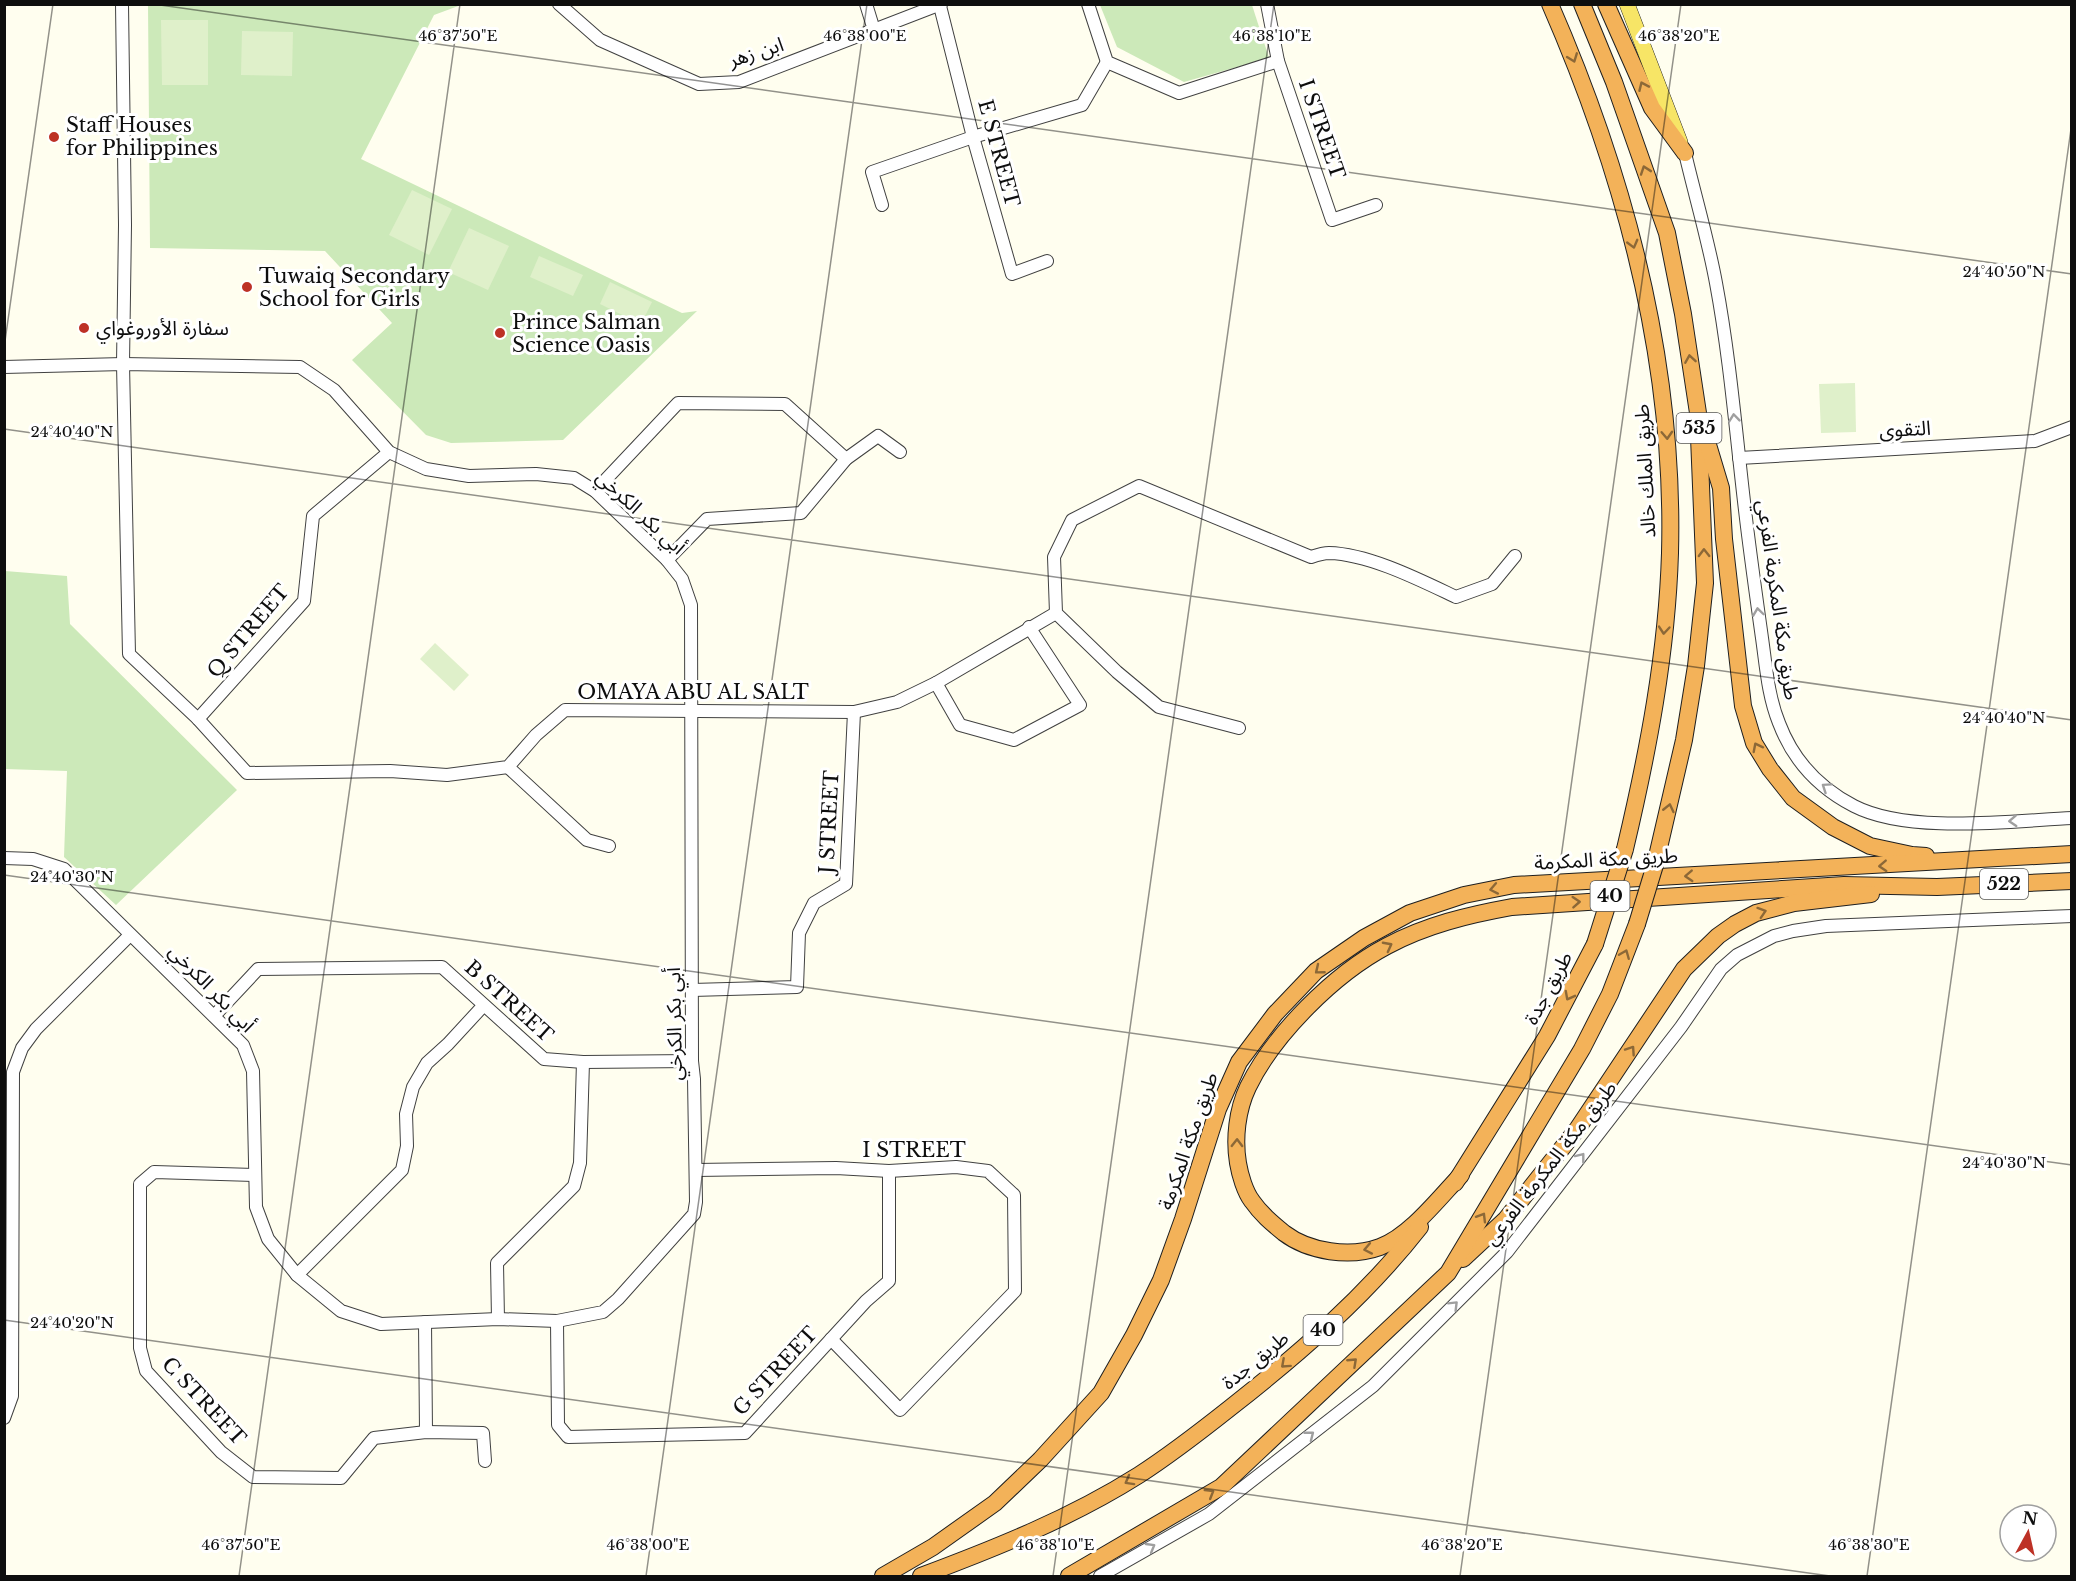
<svg xmlns="http://www.w3.org/2000/svg" width="2076" height="1581" font-family="'Libre Baskerville','Noto Sans Arabic',serif">
<style>
.green{fill:#cce9b9}
.pitch{fill:#dff0ca}
.lines{fill:none;stroke-linecap:round;stroke-linejoin:round}
.minor-casing{stroke:#414141;stroke-width:14}
.major-casing{stroke:#1f1f1f;stroke-width:16}
.highway-casing{stroke:#1f1f1f;stroke-width:18}
.minor{stroke:#fff;stroke-width:12}
.major{stroke:#f7e566;stroke-width:15}
.highway{stroke:#f3b259;stroke-width:16}
.highway-bridge-casing{stroke:#1f1f1f;stroke-width:18;stroke-linecap:butt}
.highway-bridge{stroke:#f3b259;stroke-width:16}
.oneway{stroke:#8c6837}
.oneway2{stroke:#9f9f9f}
.ticks{fill:none;stroke:#0e0e0e;stroke-width:1.5;stroke-opacity:0.45}
.poi-dot{fill:#bd3126;stroke:#fff;stroke-width:2}
.labels{text-anchor:middle;dominant-baseline:central;stroke-width:6;stroke-linejoin:round;paint-order:stroke}
.shield{fill:#fff;stroke:#565656;stroke-width:1.5}
.shield-label{font-size:18px;font-weight:bold;fill:#0e0e0e}
.street-label{font-size:20px;fill:#0e0e0e;stroke:#fff}
.poi-label{font-size:20px;fill:#0e0e0e;stroke:#fff;text-anchor:start}
.ticks-label{font-size:15px;text-anchor:middle;fill:#0e0e0e;stroke:#fff;stroke-width:6;stroke-linejoin:round;paint-order:stroke}
</style>
<rect width="100%" height="100%" fill="#fffeef"/>
<g class="green">
<polygon points="148,5 461,5 434,15 361,159 682,313 697,311 563,440 451,443 426,435 352,360 392,323 325,251 150,248"/>
<polygon points="1100,5 1252,5 1269,58 1184,82 1117,47"/>
<polygon points="5,571 67,576 70,624 237,790 116,905 64,857 67,771 5,769"/>
</g>
<g class="pitch">
<polygon points="161,20 208,20 208,85 162,85"/>
<polygon points="242,31 293,32 292,76 241,75"/>
<polygon points="412,190 452,209 429,255 389,235"/>
<polygon points="469,228 509,246 488,290 448,272"/>
<polygon points="539,256 583,275 573,296 530,277"/>
<polygon points="610,282 652,302 641,324 600,304"/>
<polygon points="1855,383 1856,432 1821,433 1819,384"/>
<polygon points="435,643 469,675 454,691 420,659"/>
</g>
<g class="lines">
<g class="minor-casing">
<g id="minor">
<polyline points="122,4 125,225 123,364 129,654 198,719 247,773 390,771 447,775 508,767 536,735 565,710 854,712 897,702 936,683 1056,613"/>
<polyline points="559,4 600,40 699,84 739,82 941,4"/>
<polyline points="866,4 874,30"/>
<polyline points="1088,4 1107,62 1179,93 1278,61"/>
<polyline points="1267,4 1278,61 1332,220 1376,205"/>
<polyline points="940,6 973,137 1012,274 1047,261"/>
<path d="M1685 153C1695 196 1708 239 1716 283 1730 358 1736 434 1745 510 1750 553 1756 595 1762 638 1766 666 1768 696 1779 723 1793 760 1819 788 1854 806 1908 834 2010 821 2072 818"/>
<polyline points="882,205 872,172 973,137 1082,105 1107,62"/>
<polyline points="4,367 123,364 300,367 334,390 389,452 426,469 469,476 536,474 574,478 595,491 667,560 682,579 691,605 692,1061 694,1079 696,1202 694,1214 618,1299 603,1312 557,1321 498,1319 381,1324 341,1311 297,1275 268,1239 256,1207 253,1071 243,1045 64,869 33,859 4,858"/>
<polyline points="1739,458 2035,441 2072,427"/>
<polyline points="595,491 678,403 785,404 846,459"/>
<polyline points="667,560 707,519 801,513 846,459 878,436 900,452"/>
<polyline points="936,683 960,725 1014,740 1080,705 1029,627"/>
<polyline points="198,719 304,601 313,516 389,452"/>
<path d="M1239 728 1159 707 1117 672 1056 613 1054 557 1072 520 1139 486 1311 557C1317 555 1323 553 1329 553 1369 554 1420 580 1456 597L1492 584 1515 556"/>
<polyline points="508,767 587,840 609,846"/>
<polyline points="692,990 797,987 799,933 814,903 846,884 854,712"/>
<polyline points="214,1016 258,969 442,967 544,1059 583,1062 692,1061"/>
<polyline points="696,1170 836,1168 889,1171 956,1167 988,1171 1014,1195 1015,1291 900,1410 831,1339"/>
<polyline points="254,1175 154,1172 140,1184 140,1348 146,1371 221,1452 253,1477 341,1478 374,1438 426,1432 483,1433 485,1461"/>
<polyline points="297,1275 402,1170 407,1146 406,1114 413,1087 427,1063 448,1044 483,1006"/>
<polyline points="498,1319 497,1263 574,1186 580,1163 583,1062"/>
<polyline points="557,1321 558,1425 568,1437 745,1433 866,1301 889,1281 889,1171"/>
<polyline points="425,1322 426,1432"/>
<polyline points="4,1418 12,1396 13,1072 22,1048 36,1029 130,935"/>
<polyline points="1100,1576 1209,1514 1373,1386 1507,1252 1681,1027 1721,969 1737,955 1774,936 1793,931 1826,926 2072,916"/>
</g>
</g>
<g class="major-casing">
<polyline id="major" points="1627,4 1680,142"/>
</g>
<g class="highway-casing">
<g id="highway">
<path d="M1550 4C1626 178 1675 363 1670 553 1667 653 1648 752 1625 849"/>
<polyline points="1582,4 1614,82 1667,233 1683,314 1698,413 1705,583 1696,666 1684,740 1655,865"/>
<polyline points="1606,4 1652,108 1685,153"/>
<polyline points="1706,438 1721,488 1724,539 1743,706 1754,743 1770,769 1793,798 1833,827 1870,846 1912,855 1926,856"/>
<path d="M1461 1175C1439 1198 1410 1236 1380 1247 1350 1258 1309 1252 1284 1233 1272 1223 1261 1214 1252 1201 1245 1192 1240 1175 1238 1163 1234 1139 1237 1110 1248 1087 1274 1034 1334 974 1387 946 1426 925 1468 915 1512 907L1844 885 1937 887 2072 881"/>
<polyline points="1455,1183 1547,1036 1595,944"/>
<polyline points="1463,1259 1506,1219 1578,1128 1684,969 1718,936 1735,924 1756,913 1794,903 1871,894"/>
<polyline points="883,1576 933,1547 995,1503 1040,1460 1101,1393 1134,1335 1161,1280 1183,1219 1218,1109 1239,1062 1275,1014 1316,971 1364,938 1410,913 1464,895 1514,885 2072,854"/>
<path d="M921 1576C996 1548 1071 1518 1139 1475 1170 1455 1201 1431 1230 1408 1299 1354 1366 1296 1420 1227"/>
<polyline points="1069,1576 1221,1487 1448,1273 1582,1049 1610,994 1637,924"/>
</g>
</g>
<use href="#minor" class="minor"/>
<use href="#major" class="major"/>
<use href="#highway" class="highway"/>
<g class="highway-bridge-casing">
<g id="highway-bridge">
<polyline points="1637,924 1655,865"/>
<polyline points="1595,944 1625,849"/>
</g>
</g>
<use href="#highway-bridge" class="highway-bridge"/>
</g>
<defs><path id="oneway-chevron" d="M-2-3.5L2.5 0L-2 3.5" fill="none" stroke-width="1.6" stroke-linecap="round" stroke-linejoin="round" transform="scale(1.5)"/></defs>
<g class="oneway">
<use href="#oneway-chevron" transform="translate(1573 58) rotate(69)"/>
<use href="#oneway-chevron" transform="translate(1643 86) rotate(-114)"/>
<use href="#oneway-chevron" transform="translate(1645 170) rotate(-109)"/>
<use href="#oneway-chevron" transform="translate(1633 244) rotate(75)"/>
<use href="#oneway-chevron" transform="translate(1690 359) rotate(-99)"/>
<use href="#oneway-chevron" transform="translate(1667 435) rotate(87)"/>
<use href="#oneway-chevron" transform="translate(1704 553) rotate(-91)"/>
<use href="#oneway-chevron" transform="translate(1664 630) rotate(95)"/>
<use href="#oneway-chevron" transform="translate(1757 747) rotate(-117)"/>
<use href="#oneway-chevron" transform="translate(1669 808) rotate(-77)"/>
<use href="#oneway-chevron" transform="translate(1883 866) rotate(177)"/>
<use href="#oneway-chevron" transform="translate(1689 876) rotate(177)"/>
<use href="#oneway-chevron" transform="translate(1494 889) rotate(169)"/>
<use href="#oneway-chevron" transform="translate(1576 902) rotate(-4)"/>
<use href="#oneway-chevron" transform="translate(1762 912) rotate(-18)"/>
<use href="#oneway-chevron" transform="translate(1388 946) rotate(-28)"/>
<use href="#oneway-chevron" transform="translate(1625 954) rotate(-68)"/>
<use href="#oneway-chevron" transform="translate(1319 970) rotate(141)"/>
<use href="#oneway-chevron" transform="translate(1569 996) rotate(118)"/>
<use href="#oneway-chevron" transform="translate(1631 1050) rotate(-56)"/>
<use href="#oneway-chevron" transform="translate(1237 1143) rotate(-89)"/>
<use href="#oneway-chevron" transform="translate(1482 1217) rotate(-59)"/>
<use href="#oneway-chevron" transform="translate(1368 1249) rotate(169)"/>
<use href="#oneway-chevron" transform="translate(1353 1362) rotate(-43)"/>
<use href="#oneway-chevron" transform="translate(1285 1364) rotate(138)"/>
<use href="#oneway-chevron" transform="translate(1129 1481) rotate(151)"/>
<use href="#oneway-chevron" transform="translate(1210 1493) rotate(-31)"/>
</g>
<g class="oneway2">
<use href="#oneway-chevron" transform="translate(1734 418) rotate(-96)"/>
<use href="#oneway-chevron" transform="translate(1758 612) rotate(-98)"/>
<use href="#oneway-chevron" transform="translate(1826 787) rotate(-146)"/>
<use href="#oneway-chevron" transform="translate(2013 821) rotate(177)"/>
<use href="#oneway-chevron" transform="translate(1581 1157) rotate(-52)"/>
<use href="#oneway-chevron" transform="translate(1454 1305) rotate(-45)"/>
<use href="#oneway-chevron" transform="translate(1310 1435) rotate(-38)"/>
<use href="#oneway-chevron" transform="translate(1151 1547) rotate(-30)"/>
</g>
<path class="ticks" d="M153 4 2072 274M4 348 53 4M4 429 2072 720M4 875 2072 1165M4 1320 1830 1576M239 1576 460 4M646 1576 867 4M1053 1576 1274 4M1460 1576 1681 4M1867 1576 2072 122"/>
<g class="poi-dot">
<circle cx="54" cy="137" r="6"/>
<circle cx="247" cy="287" r="6"/>
<circle cx="84" cy="328" r="6"/>
<circle cx="500" cy="333" r="6"/>
</g>
<g class="labels">
<g class="shield">
<rect x="1676.5" y="413" width="45" height="30" rx="4.5"/>
<rect x="1980" y="869" width="48" height="30" rx="4.5"/>
<rect x="1590.5" y="881" width="39" height="30" rx="4.5"/>
<rect x="1303.5" y="1315" width="39" height="30" rx="4.5"/>
</g>
<g class="shield-label">
<text x="1699" y="428">535</text>
<text x="2004" y="884">522</text>
<text x="1610" y="896">40</text>
<text x="1323" y="1330">40</text>
</g>
<g class="street-label">
<text transform="translate(756 52) rotate(-18)">ابن زهر</text>
<text transform="translate(1322 129) rotate(71)">I STREET</text>
<text transform="translate(999 153) rotate(75)">E STREET</text>
<text transform="translate(1905 429) rotate(-3)">التقوى</text>
<text transform="translate(1645 471) rotate(-93)">طريق الملك خالد</text>
<text transform="translate(641 512) rotate(43)">أبي بكر الكرخي</text>
<text transform="translate(1778 600) rotate(82)">طريق مكة المكرمة الفرعي</text>
<text transform="translate(248 631) rotate(-50)">Q STREET</text>
<text x="693" y="692">OMAYA ABU AL SALT</text>
<text transform="translate(829 822) rotate(-87)">J STREET</text>
<text transform="translate(1606 859) rotate(-3)">طريق مكة المكرمة</text>
<text transform="translate(212 988) rotate(46)">أبي بكر الكرخي</text>
<text transform="translate(1548 988) rotate(-62)">طريق جدة</text>
<text transform="translate(509 1001) rotate(42)">B STREET</text>
<text transform="translate(674 1024) rotate(-91)">أبي بكر الكرخي</text>
<text transform="translate(1188 1141) rotate(-71)">طريق مكة المكرمة</text>
<text x="914" y="1150">I STREET</text>
<text transform="translate(1550 1163) rotate(-52)">طريق مكة المكرمة الفرعي</text>
<text transform="translate(1255 1360) rotate(-39)">طريق جدة</text>
<text transform="translate(775 1371) rotate(-47)">G STREET</text>
<text transform="translate(204 1401) rotate(47)">C STREET</text>
</g>
<g class="poi-label">
<text x="66" y="125">Staff Houses<tspan x="66" dy="23">for Philippines</tspan></text>
<text x="259" y="276">Tuwaiq Secondary<tspan x="259" dy="23">School for Girls</tspan></text>
<text x="512" y="322">Prince Salman<tspan x="512" dy="23">Science Oasis</tspan></text>
<text x="96" y="328">سفارة الأوروغواي</text>
</g>
</g>
<g class="ticks-label">
<text x="458" y="41">46°37'50"E</text>
<text x="865" y="41">46°38'00"E</text>
<text x="1272" y="41">46°38'10"E</text>
<text x="1679" y="41">46°38'20"E</text>
<text x="2004" y="277">24°40'50"N</text>
<text x="72" y="437">24°40'40"N</text>
<text x="2004" y="723">24°40'40"N</text>
<text x="72" y="882">24°40'30"N</text>
<text x="2004" y="1168">24°40'30"N</text>
<text x="72" y="1328">24°40'20"N</text>
<text x="241" y="1550">46°37'50"E</text>
<text x="648" y="1550">46°38'00"E</text>
<text x="1055" y="1550">46°38'10"E</text>
<text x="1462" y="1550">46°38'20"E</text>
<text x="1869" y="1550">46°38'30"E</text>
</g>
<rect width="2076" height="1581" fill="none" stroke="#0e0e0e" stroke-width="12"/>
<g transform="translate(2028 1533) rotate(8)"><circle r="28" fill="#ffffff" stroke="#9f9f9f" stroke-width="1.5"/>
<path d="M0-4.5L10 22L0 15L-10 22Z" fill="#bd3126"/>
<text y="-9" font-size="16" font-weight="bold" text-anchor="middle" fill="#0e0e0e">N</text>
</g>
</svg>
